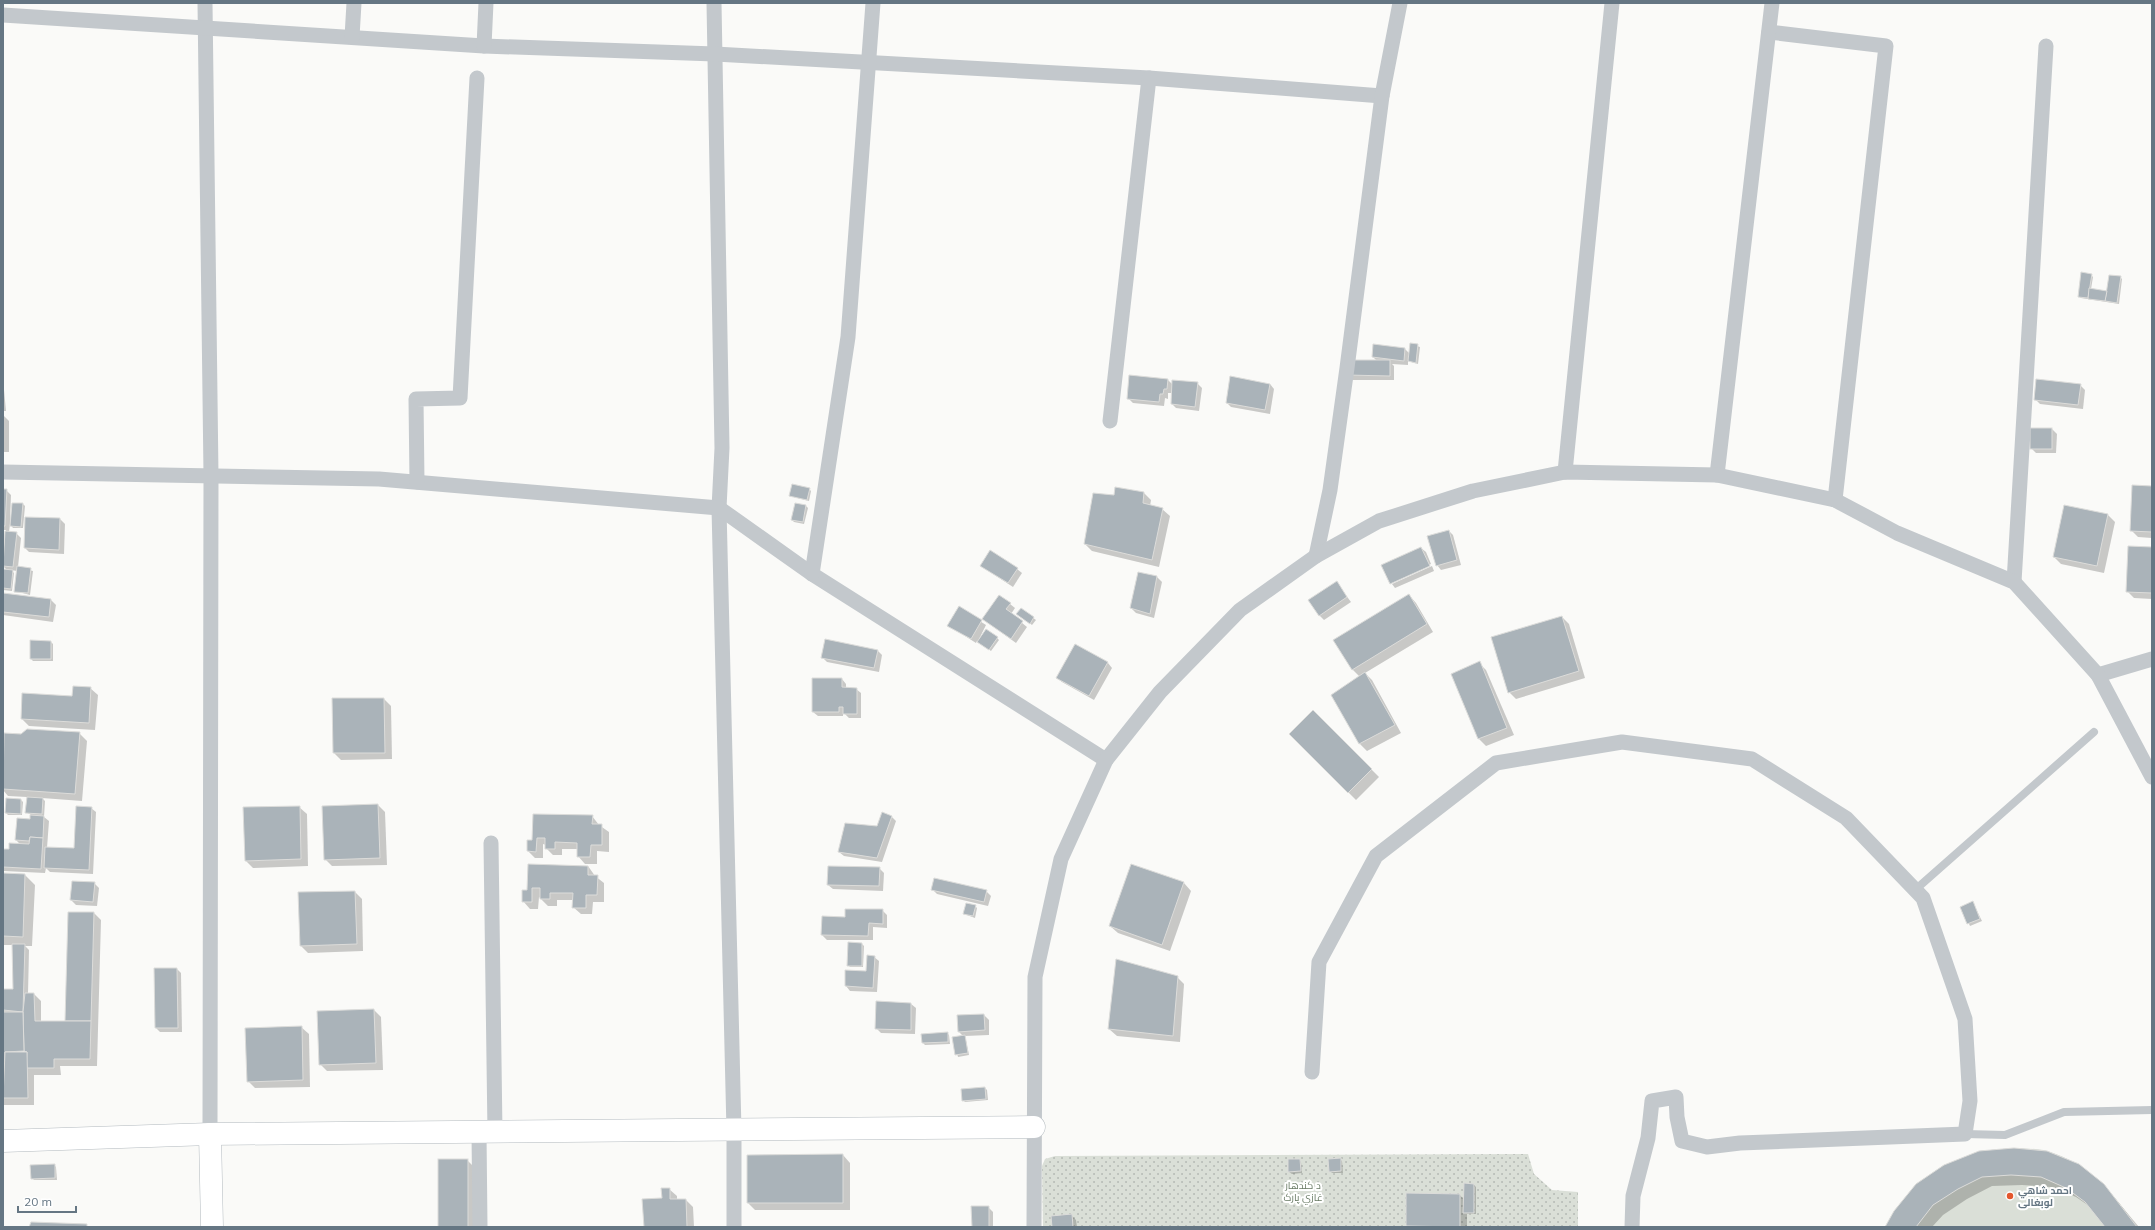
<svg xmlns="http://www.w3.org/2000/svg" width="2155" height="1230" font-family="Mulish,Cairo,sans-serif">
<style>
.grass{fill:url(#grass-dots)}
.pitch{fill:#dadfd7}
.shadow{fill:#0003;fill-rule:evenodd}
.building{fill:#aab3b9;stroke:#dcdcda}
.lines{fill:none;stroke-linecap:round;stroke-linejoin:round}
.secondary-casing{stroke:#b3babf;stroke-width:23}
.lane{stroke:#c3c8cc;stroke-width:8}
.street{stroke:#c3c8cc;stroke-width:15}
.secondary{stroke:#fff;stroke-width:22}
.poi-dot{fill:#e4572e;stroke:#fff;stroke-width:1.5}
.labels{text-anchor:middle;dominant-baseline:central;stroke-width:4;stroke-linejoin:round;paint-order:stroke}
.park-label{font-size:10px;fill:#687a64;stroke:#fff}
.poi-label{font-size:10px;font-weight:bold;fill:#657683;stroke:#fff;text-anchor:start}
</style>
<defs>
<pattern id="grass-dots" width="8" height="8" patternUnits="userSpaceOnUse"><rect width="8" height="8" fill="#dadfd7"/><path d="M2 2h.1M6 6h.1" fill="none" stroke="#b4b9b4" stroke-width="1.8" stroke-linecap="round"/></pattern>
</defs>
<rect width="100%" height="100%" fill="#fafaf8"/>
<polygon class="grass" points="1528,1154 1534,1174 1552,1190 1578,1192 1578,1227 1043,1227 1042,1166 1045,1159 1055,1156"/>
<path class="pitch" d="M2014 1148C2024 1149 2037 1148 2047 1151 2088 1163 2114 1193 2137 1227H1885L1894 1211 1916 1184 1944 1165 1979 1151Z"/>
<g class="shadow">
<polygon points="2091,275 2093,277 2091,289 2108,292 2120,277 2122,279 2119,304 2081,298 2079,296"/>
<polygon points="1411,344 1420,347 1418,364 1408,361 1408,365 1392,364 1394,366 1394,380 1353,380 1348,375 1377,361 1373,357 1405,349 1410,354"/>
<polygon points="3,379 6,411 3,411"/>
<polygon points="1168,380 1173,385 1197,383 1202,388 1199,411 1176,408 1172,404 1172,393 1168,393 1168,399 1165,398 1164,406 1133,403 1128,398"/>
<polygon points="1270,384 1274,389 1270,414 1231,407 1227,403"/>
<polygon points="2080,385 2085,390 2083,409 2040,404 2035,399"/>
<polygon points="3,415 9,421 9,452 3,452"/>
<polygon points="2052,429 2057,434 2056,453 2036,453 2031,448"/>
<polygon points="2152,487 2152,538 2138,537 2131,530"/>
<polygon points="809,489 811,491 809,501 790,496"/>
<polygon points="3,490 6,490 11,495 10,521 12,522 23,504 25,506 23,528 13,528 10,524 9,532 16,533 21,538 18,567 33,571 30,595 15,591 17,571 11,570 14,573 12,591 3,590 3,570 8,571 3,566 6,530 3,530"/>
<polygon points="1144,493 1151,500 1150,506 1162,509 1170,516 1159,567 1092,551 1085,544 1115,496"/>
<polygon points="806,506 808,508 804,524 794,522 792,520"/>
<polygon points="2065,506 2108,515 2115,522 2104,573 2061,564 2054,557"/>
<polygon points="60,519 65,524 64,554 29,552 25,548"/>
<polygon points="1449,531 1453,535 1461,565 1441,570 1437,565"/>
<polygon points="1421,548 1426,552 1431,564 1391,582 1391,584 1382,565"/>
<polygon points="2152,548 2152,599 2134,598 2127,591"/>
<polygon points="981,566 1017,569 1022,573 1013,587"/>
<polygon points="1432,566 1434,571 1395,588 1392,584"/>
<polygon points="1139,573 1157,577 1162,582 1154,618 1136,613 1131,608"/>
<polygon points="1336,582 1351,602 1324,620 1319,615"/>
<polygon points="3,594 51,600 56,605 53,622 3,615"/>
<polygon points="1409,595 1416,603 1433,632 1365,673 1372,680 1401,733 1367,751 1360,744 1333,696 1360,677 1352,669"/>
<polygon points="1010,604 1015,608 1011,614 1027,627 1016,643 983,619"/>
<polygon points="959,608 986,625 979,639 997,638 999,640 991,651 977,641 976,643 948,625"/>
<polygon points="1021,609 1036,620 1032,625 1020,616"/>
<polygon points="1562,617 1569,624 1585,678 1516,699 1509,692"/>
<polygon points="31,641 51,642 53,644 53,661 33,661 31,659"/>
<polygon points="1076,645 1108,663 1112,668 1094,700 1062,682 1057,678"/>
<polygon points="878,651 882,655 879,672 827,662 822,657"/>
<polygon points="1479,663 1486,670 1514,735 1486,746 1479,739 1452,674"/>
<polygon points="842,679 846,684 846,689 856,689 861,693 861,718 849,718 843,712 843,716 818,716 813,712"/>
<polygon points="90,688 98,695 95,730 29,726 22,719 73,697"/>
<polygon points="384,699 391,706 392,759 341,760 334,753"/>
<polygon points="1313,711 1379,777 1356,800 1290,734"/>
<polygon points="79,733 87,741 82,801 42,798 45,801 44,817 49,821 47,848 75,849 91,808 96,812 93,874 50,872 46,868 45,873 4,871 3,850 10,850 21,845 16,840 31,820 31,815 26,812 27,797 8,796 3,790 5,734"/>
<polygon points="21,800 23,802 22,815 8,815 6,813"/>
<polygon points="378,805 385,812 387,865 332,866 325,859"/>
<polygon points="299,807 307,814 308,866 253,868 246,861"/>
<polygon points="534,815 592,816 599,825 609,832 609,852 597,851 597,864 585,864 578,856 578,849 562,849 562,855 553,855 546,848 546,845 543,844 543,858 535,858 528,851 533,841"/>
<polygon points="891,816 896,821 882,862 844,856 839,852 878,828"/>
<polygon points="529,866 588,866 595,876 604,883 604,902 593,902 592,914 581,914 573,907 574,900 557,900 557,906 548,906 539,897 538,909 530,909 523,901 528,891"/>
<polygon points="879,868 884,873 883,891 833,889 828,885"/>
<path d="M3 874 25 875 35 885 32 946H25L29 950 28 994H34L41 1001V1022H66L94 913 101 920 97 1066H60L61 1075H34V1105H3V990H14L13 945H3ZM17 1050H24L31 1053H17Z"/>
<polygon points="94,883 99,888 97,906 76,905 71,900"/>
<polygon points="1184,883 1191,891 1170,951 1118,933 1110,926"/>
<polygon points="932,889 986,891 991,896 988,906 937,894"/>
<polygon points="355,892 362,899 363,951 308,953 301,946"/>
<polygon points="1973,903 1982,921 1970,926 1961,907"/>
<polygon points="975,906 977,908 975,918 964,914"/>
<polygon points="882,910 887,915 887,928 873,927 873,940 827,940 822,935 846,918"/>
<polygon points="849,943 862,944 864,946 863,967 850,967 848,965"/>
<polygon points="874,957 879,961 877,992 850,991 846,986 867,972"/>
<polygon points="177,969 181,973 182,1032 160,1032 156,1028"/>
<polygon points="1177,977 1184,984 1180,1042 1117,1036 1109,1029"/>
<polygon points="911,1004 916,1008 915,1034 881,1033 876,1028"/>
<polygon points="374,1010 381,1017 383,1070 327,1071 320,1064"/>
<polygon points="984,1015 989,1020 989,1035 965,1036 969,1055 958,1057 953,1038 963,1036 959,1032"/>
<polygon points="301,1027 309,1034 310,1087 255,1088 248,1081"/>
<polygon points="947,1033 949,1035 950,1044 925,1045 923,1043 922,1034"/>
<polygon points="985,1088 987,1090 988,1100 965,1102 963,1100"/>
<polygon points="1979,1152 2103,1184 2139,1227 2106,1227 2092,1208 2076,1197 2051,1187 2022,1185 1992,1186 1967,1199 1943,1215 1932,1227 1886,1227"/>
<polygon points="843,1155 850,1163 850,1210 755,1210 748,1203"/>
<polygon points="1340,1159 1342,1161 1343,1173 1332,1173 1330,1171"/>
<polygon points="467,1160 475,1168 475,1227 439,1227"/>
<polygon points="1299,1160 1301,1162 1302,1173 1292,1174 1289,1172"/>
<polygon points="54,1165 56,1167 57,1180 34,1180 32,1178"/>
<polygon points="1465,1184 1474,1185 1476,1187 1476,1214 1467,1214 1467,1227 1407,1226 1460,1195 1464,1200"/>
<polygon points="669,1189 677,1196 677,1200 686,1200 693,1207 694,1227 645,1227"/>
<polygon points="988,1207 993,1212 993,1227 973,1227"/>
<polygon points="1071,1215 1076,1220 1077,1227 1053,1227"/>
</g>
<g class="building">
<polygon points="2081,272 2092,274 2088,298 2078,297"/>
<polygon points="2109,275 2121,276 2117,303 2105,301"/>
<polygon points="2089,288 2107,291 2105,301 2088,299"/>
<polygon points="1410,343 1418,344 1416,363 1408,361"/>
<polygon points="1373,344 1405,348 1404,361 1372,357"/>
<polygon points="1349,360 1390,360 1390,376 1347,375"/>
<polygon points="1129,375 1168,379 1167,389 1164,389 1163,394 1160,394 1159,402 1127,399"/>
<polygon points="1230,376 1270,384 1265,410 1226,403"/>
<polygon points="2036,379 2081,384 2078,405 2034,400"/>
<polygon points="1172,380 1198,382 1195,407 1171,404"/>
<rect x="2030" y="428" width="22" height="21"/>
<polygon points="792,484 810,488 807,500 789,496"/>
<polygon points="2132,485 2152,486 2152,532 2130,531"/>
<polygon points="1115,487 1144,492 1143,503 1163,508 1152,560 1084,544 1093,493 1114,495"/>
<polygon points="3,489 7,489 5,526 3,526"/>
<polygon points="12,503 23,503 21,527 10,526"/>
<polygon points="795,503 806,505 803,522 791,520"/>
<polygon points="2064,505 2108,514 2097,566 2053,557"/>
<polygon points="25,517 60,518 59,550 24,548"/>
<polygon points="1449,530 1457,560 1436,566 1427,536"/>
<polygon points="5,531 17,532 13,567 3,566"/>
<polygon points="2128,546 2152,547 2152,593 2126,592"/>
<polygon points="1421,547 1430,566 1390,584 1381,565"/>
<polygon points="990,550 1018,568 1008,583 980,566"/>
<polygon points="17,566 31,568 28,593 14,592"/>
<polygon points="3,569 13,570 11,589 3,588"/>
<polygon points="1138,572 1157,576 1150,614 1130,608"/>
<polygon points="1337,581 1347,597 1319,616 1308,600"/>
<polygon points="3,593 51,599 49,617 3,612"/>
<polygon points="1409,594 1427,624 1352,670 1333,640"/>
<polygon points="999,595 1011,603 1006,609 1023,621 1011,639 982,619"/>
<polygon points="959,606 982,620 971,639 947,626"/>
<polygon points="1021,608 1034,617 1030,624 1016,614"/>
<polygon points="1562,616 1579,671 1508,693 1491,637"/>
<polygon points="986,629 998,637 989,650 977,642"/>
<polygon points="825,639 878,650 874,668 821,658"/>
<polygon points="30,640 51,641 51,659 30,659"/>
<polygon points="1075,644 1108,662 1089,696 1056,678"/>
<polygon points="1480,661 1507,728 1478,739 1451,674"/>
<polygon points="1365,672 1395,725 1359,744 1331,695"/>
<polygon points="812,678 842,678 842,687 857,688 857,714 843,714 843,707 839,707 839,712 812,712"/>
<polygon points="73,686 91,687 89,723 21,719 22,693 72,696"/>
<polygon points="332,698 384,698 385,753 333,753"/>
<polygon points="1313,710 1372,769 1348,793 1289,734"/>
<polygon points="27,729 80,732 75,794 3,789 4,733 21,734"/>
<polygon points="27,797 43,798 42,814 25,813"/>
<polygon points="6,798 21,799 21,814 5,813"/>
<polygon points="378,804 380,858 324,860 322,806"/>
<polygon points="76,806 92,807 89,870 44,868 45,847 74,848"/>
<polygon points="300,806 301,859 245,861 243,807"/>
<polygon points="882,812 892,816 877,858 838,852 845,823 877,826"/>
<polygon points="533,814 593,815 592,824 602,824 602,845 591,845 590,857 577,857 577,843 555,842 555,849 545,849 545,838 537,838 536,852 527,851 527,840 532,840"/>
<polygon points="30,815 44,816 43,838 30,837 29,841 15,840 17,818 30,819"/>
<polygon points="30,837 43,838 41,869 3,867 3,849 9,849 9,843 29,844"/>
<polygon points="528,864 588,866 588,875 598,875 597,895 586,895 586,908 572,908 573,893 550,893 550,899 540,899 540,888 532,888 532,902 522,902 522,890 527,890"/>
<polygon points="1131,864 1184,882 1162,945 1109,926"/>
<polygon points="828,866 880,867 879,886 827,885"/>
<polygon points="3,873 25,874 23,937 3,936"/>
<polygon points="934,878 987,890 984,902 931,890"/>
<polygon points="72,881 95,882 93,902 70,900"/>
<polygon points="355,891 357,944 300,946 298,892"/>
<polygon points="1973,901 1980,919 1967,924 1960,907"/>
<polygon points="966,903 976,905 973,916 963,914"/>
<polygon points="845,909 883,909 883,924 869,923 868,936 821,935 822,916 845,917"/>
<polygon points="68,912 94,912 91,1021 65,1021"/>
<polygon points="848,942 862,943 862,966 847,966"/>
<polygon points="12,944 25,944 23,1012 3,1010 3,989 13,989"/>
<polygon points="867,955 875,956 873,988 845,986 845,970 866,971"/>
<polygon points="1116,959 1178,976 1173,1036 1108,1029"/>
<polygon points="154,968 177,968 178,1028 155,1028"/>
<polygon points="25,993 34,993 35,1021 91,1021 90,1059 54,1059 54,1068 26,1068 27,1052 24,1051 23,1012"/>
<polygon points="876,1001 911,1003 911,1030 875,1029"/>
<polygon points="374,1009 376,1063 319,1065 317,1011"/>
<polygon points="3,1012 23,1012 24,1051 5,1052 5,1060 3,1060"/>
<polygon points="984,1014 985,1030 958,1032 957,1015"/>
<polygon points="302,1026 303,1080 247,1082 245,1028"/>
<polygon points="948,1032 948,1042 922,1043 921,1034"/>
<polygon points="965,1035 968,1053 955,1055 952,1037"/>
<polygon points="5,1052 27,1052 28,1098 3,1098"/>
<polygon points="985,1087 986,1099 962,1101 961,1089"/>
<polygon points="2014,1148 2047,1151 2079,1164 2104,1184 2137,1227 2105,1227 2085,1202 2066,1188 2041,1177 2011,1175 1982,1177 1958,1189 1933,1205 1916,1227 1885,1227 1894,1211 1916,1184 1944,1165 1979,1151"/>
<polygon points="843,1154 843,1203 747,1203 747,1155"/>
<polygon points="1341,1158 1341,1171 1329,1172 1328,1159"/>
<rect x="438" y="1159" width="30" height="68"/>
<polygon points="1288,1159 1300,1159 1301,1171 1288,1172"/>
<polygon points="55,1164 55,1178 31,1179 30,1165"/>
<polygon points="1464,1183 1474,1184 1474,1213 1463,1213"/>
<polygon points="661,1188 670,1188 670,1199 686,1199 687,1227 644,1227 642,1199 662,1198"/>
<polygon points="1406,1193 1460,1194 1460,1227 1406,1226"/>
<polygon points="971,1206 989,1206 989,1227 972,1227"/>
<polygon points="1072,1214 1073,1227 1052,1227 1051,1216"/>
<polygon points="31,1222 87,1224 87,1227 29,1227"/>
</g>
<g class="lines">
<g class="secondary-casing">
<g id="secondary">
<polyline points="210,1134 212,1227"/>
<polyline points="3,1141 210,1134 1034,1127"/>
</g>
</g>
<g class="lane">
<polyline points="1915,890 2094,732"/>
<polyline points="1965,1134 2005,1135 2064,1112 2152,1110"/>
</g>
<g class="street">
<polyline points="205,3 211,475 210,1134"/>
<polyline points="714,3 722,448 719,508 734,1131 734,1227"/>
<polyline points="3,15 484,46 715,54 1149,78 1382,96"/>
<polyline points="1769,32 1886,46 1835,500"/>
<polyline points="352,37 354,3"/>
<polyline points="484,46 486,3"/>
<polyline points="1110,421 1149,78"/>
<polyline points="3,472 379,479 719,508 812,574 1106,760"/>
<polyline points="1565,472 1612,3"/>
<polyline points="1717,475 1772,3"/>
<polyline points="417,482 416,399 460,398 477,78"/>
<polyline points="1316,556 1330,490 1347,368 1382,96 1400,3"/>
<polyline points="812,574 848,337 873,3"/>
<polyline points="2014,582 2046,46"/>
<polyline points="2098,675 2152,659"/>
<polyline points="491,843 495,1133"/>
<polyline points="1312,1072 1319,962 1376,856 1496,763 1622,742 1752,759 1846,818 1923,898 1965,1019 1970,1101 1965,1134 1740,1143 1707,1147 1682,1141 1677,1117 1676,1097 1652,1101 1648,1138 1633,1196 1632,1227"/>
<polyline points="479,1133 480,1227"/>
<polyline points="1034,1227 1035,977 1061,859 1106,760 1160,692 1240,610 1316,556 1379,521 1473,491 1565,472 1717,475 1835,500 1897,533 2014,582 2098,675 2152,777"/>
</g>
<use href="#secondary" class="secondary"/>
</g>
<circle class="poi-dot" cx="2010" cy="1196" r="4"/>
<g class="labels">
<g class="park-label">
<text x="1303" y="1185">د کندهار<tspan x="1303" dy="12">غازي پارک</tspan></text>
</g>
<g class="poi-label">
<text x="2018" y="1190">احمد شاهي<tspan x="2018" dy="12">لوبغالی</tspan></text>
</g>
</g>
<rect width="2155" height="1230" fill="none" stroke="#657683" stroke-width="8"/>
<path d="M18 1206v6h58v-6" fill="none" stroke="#657683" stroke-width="2"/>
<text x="24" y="1206" font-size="12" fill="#657683" stroke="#ffffff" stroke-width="3" paint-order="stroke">20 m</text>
</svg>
